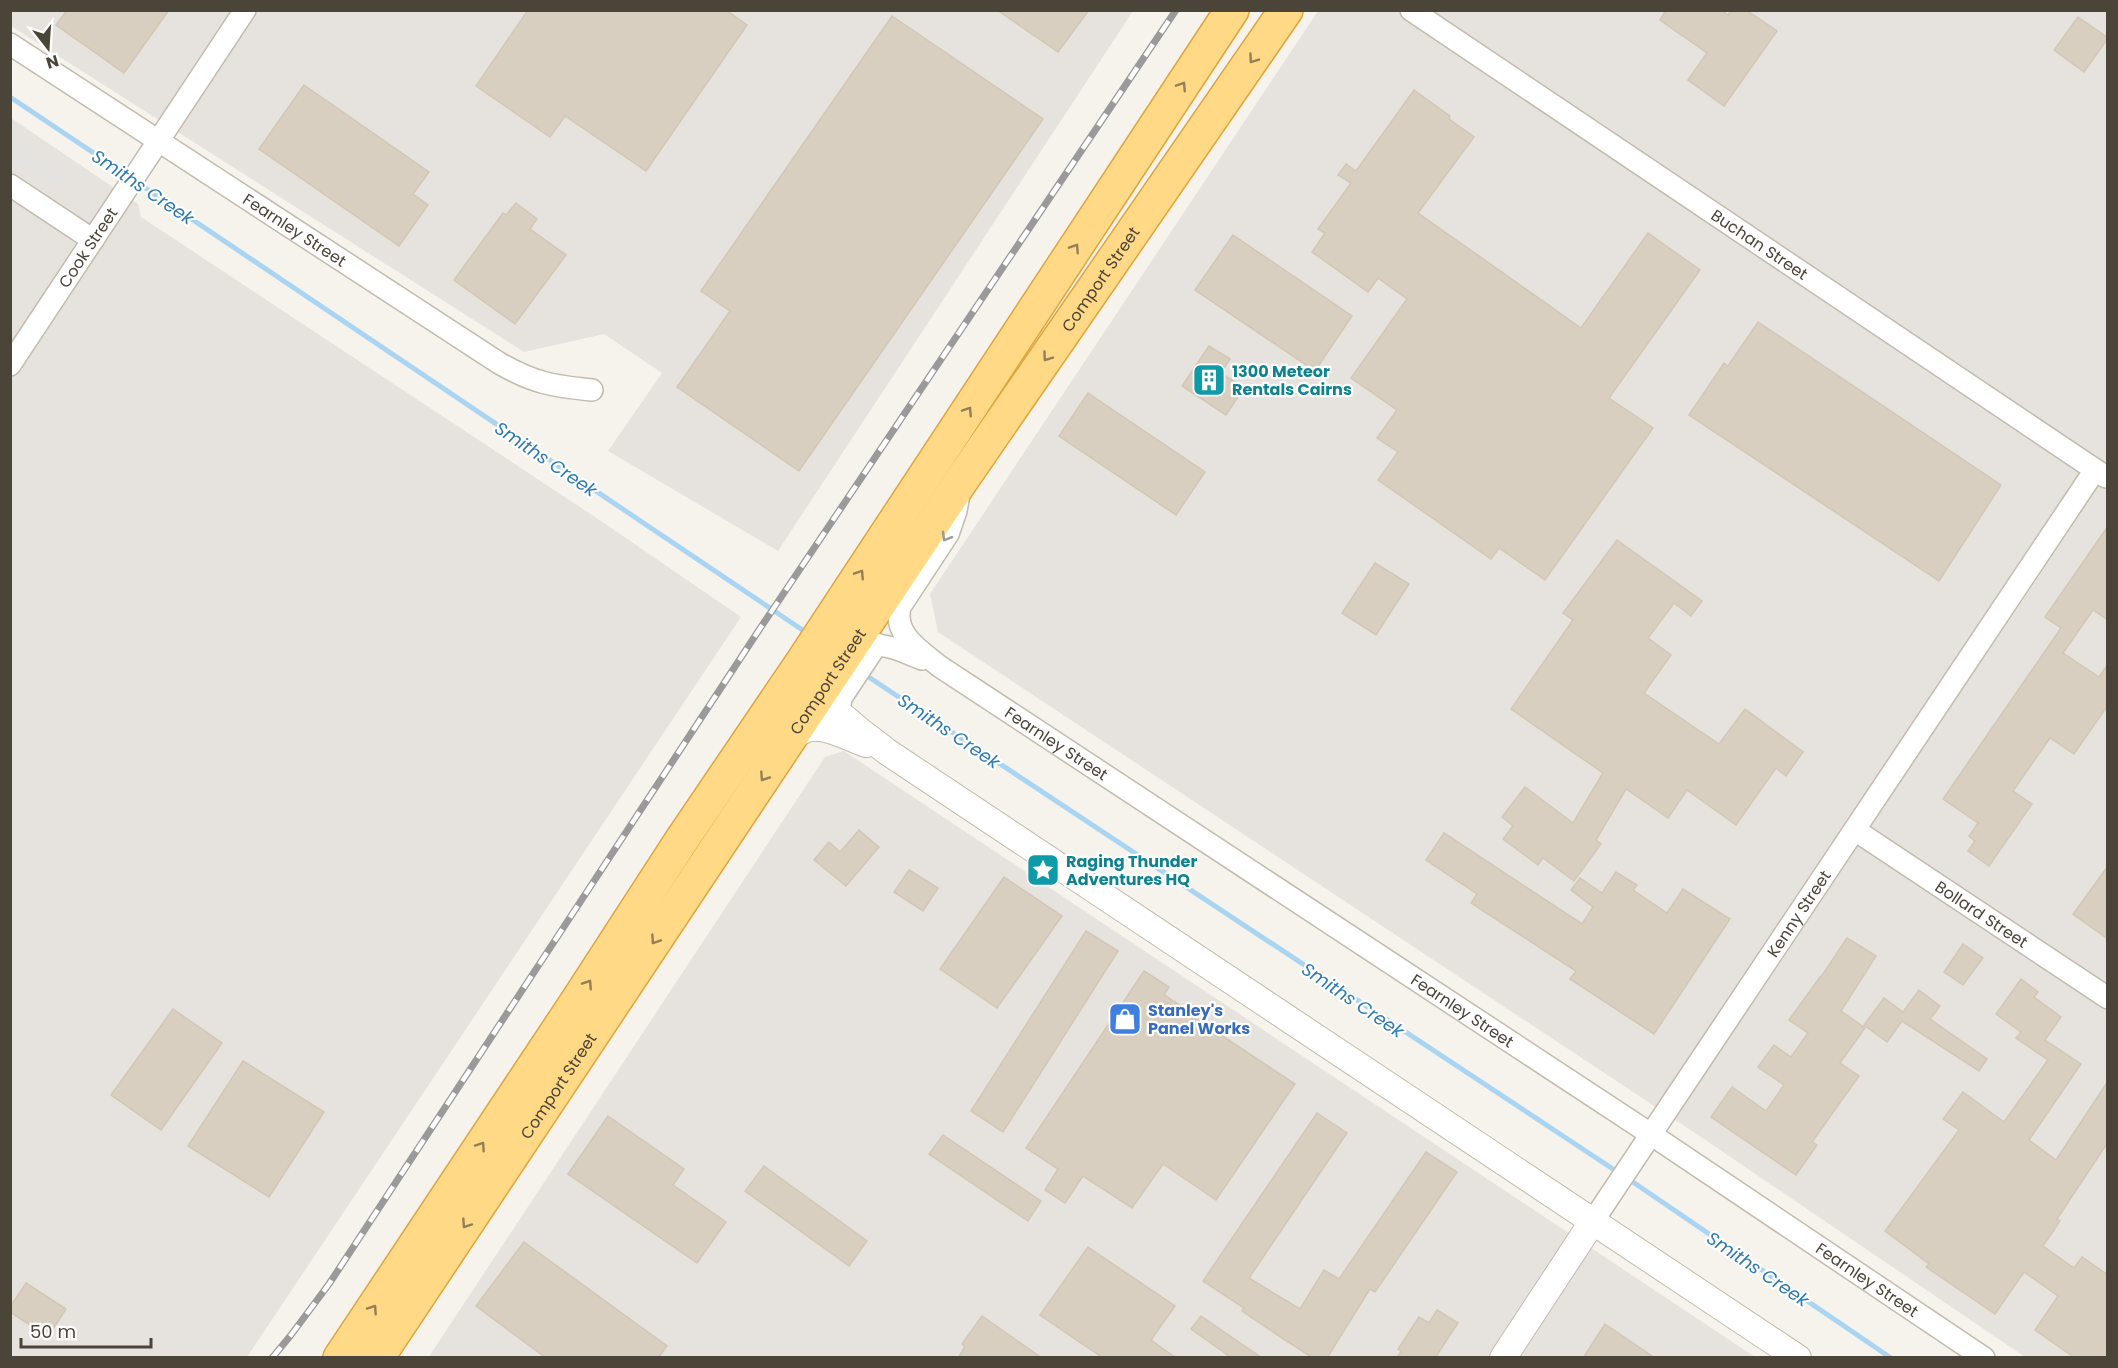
<svg xmlns="http://www.w3.org/2000/svg" width="2118" height="1368" font-family="Poppins,sans-serif">
<style>
.industrial{fill:#e6e2dd}
.parking{fill:#e5e3e0}
.lines{fill:none;stroke-linecap:round;stroke-linejoin:round}
.stream{stroke:#a9d4f2;stroke-width:5}
.building{fill:#d8cfc1;stroke:#d3c7b4;stroke-width:1.5}
.minor-casing{stroke:#c2bbae;stroke-width:24}
.tertiary-casing{stroke:#c2bbae;stroke-width:28}
.trunk-casing{stroke:#e0a43c;stroke-width:36}
.minor{stroke:#fff;stroke-width:21}
.tertiary{stroke:#fff;stroke-width:26}
.trunk{stroke:#ffd985;stroke-width:33}
.rail-casing{stroke:#9a9a9a;stroke-width:7}
.rail{stroke:#fff;stroke-width:4.5;stroke-dasharray:14;stroke-linecap:butt}
.oneway{stroke:#938057}
.oneway2{stroke:#9c9892}
.labels{text-anchor:middle;dominant-baseline:central;stroke-width:4.5;stroke-linejoin:round;paint-order:stroke}
.street-label{font-size:16px;fill:#4b4439;stroke:#fff}
.culture-label{font-size:16px;font-weight:bold;fill:#0d838f;stroke:#fff;text-anchor:start}
.shop-label{font-size:16px;font-weight:bold;fill:#366cbe;stroke:#fff;text-anchor:start}
.water-label{font-size:18px;font-style:italic;fill:#2e7ab2;stroke:#fff}
</style>
<rect width="100%" height="100%" fill="#f6f3ec"/>
<g class="industrial">
<polygon points="10,11 1133,11 778,551 608,451 662,373 604,334 524,352 11,26"/>
<polygon points="1318,11 2107,11 2107,1357 2025,1357 1701,1137 938,632 930,594"/>
<polygon points="11,118 138,204 141,217 604,523 741,617 247,1357 11,1357"/>
<polygon points="844,751 1755,1357 428,1358 825,757"/>
</g>
<polygon class="parking" points="11,134 72,176 49,186 11,160"/>
<g class="lines">
<g class="stream">
<polyline points="10,97 128,176"/>
<polyline points="135,181 807,633"/>
<polyline points="864,674 1619,1173"/>
<polyline points="1627,1178 1891,1358"/>
</g>
</g>
<g class="building">
<polygon points="67,10 169,10 124,73 56,25"/>
<polygon points="528,10 726,10 747,25 646,171 565,116 550,137 476,86"/>
<polygon points="997,10 1089,10 1058,52"/>
<polygon points="1666,10 1721,10 1728,15 1732,10 1746,10 1777,31 1724,106 1688,80 1707,53 1660,20"/>
<polygon points="892,16 1043,119 799,471 677,387 730,311 701,291"/>
<polygon points="2078,17 2108,38 2084,72 2054,50"/>
<polygon points="304,85 429,172 413,194 428,205 399,246 259,149"/>
<polygon points="1414,90 1450,116 1449,119 1474,137 1418,213 1581,328 1648,233 1700,270 1609,398 1653,428 1545,580 1499,548 1491,559 1378,480 1398,452 1377,438 1397,410 1351,378 1407,299 1378,278 1368,292 1312,252 1325,233 1318,229 1351,183 1338,175 1346,164 1356,171"/>
<polygon points="516,203 537,219 530,229 566,255 515,324 454,280 503,213 506,215"/>
<polygon points="1233,235 1352,316 1315,371 1195,290"/>
<polygon points="1758,322 2001,485 1939,581 1689,415 1724,363 1728,366"/>
<polygon points="1209,346 1230,359 1221,373 1244,388 1226,415 1182,386"/>
<polygon points="1088,393 1205,472 1176,515 1059,436"/>
<polygon points="2108,526 2108,620 2093,610 2063,653 2099,677 2108,664 2108,705 2074,754 2050,738 2013,791 2032,804 1989,866 1968,851 1975,841 1969,836 1978,823 1943,799 2061,628 2045,617"/>
<polygon points="1617,540 1702,601 1691,616 1674,603 1648,638 1671,655 1644,693 1719,744 1745,709 1803,752 1786,776 1776,768 1736,825 1687,790 1668,818 1626,789 1596,840 1601,844 1574,881 1543,858 1538,865 1503,839 1513,826 1502,817 1525,787 1573,823 1603,773 1511,709 1573,620 1563,613"/>
<polygon points="1375,563 1409,584 1376,635 1342,613"/>
<polygon points="859,830 879,847 846,886 814,860 829,842 840,852"/>
<polygon points="1444,833 1582,924 1593,907 1571,890 1580,878 1602,893 1616,872 1637,885 1633,890 1667,913 1683,889 1730,919 1654,1034 1570,979 1576,971 1471,903 1477,894 1426,860"/>
<polygon points="2108,866 2108,939 2073,914"/>
<polygon points="909,870 938,888 923,911 894,892"/>
<polygon points="1004,877 1062,916 997,1008 940,969"/>
<polygon points="1086,931 1118,951 1003,1132 971,1111"/>
<polygon points="1847,938 1876,956 1841,1011 1865,1028 1840,1063 1859,1076 1812,1142 1817,1145 1796,1175 1711,1117 1732,1087 1766,1111 1784,1085 1758,1067 1774,1045 1791,1057 1808,1033 1789,1020 1820,977 1821,977"/>
<polygon points="1963,944 1983,958 1963,985 1944,972"/>
<polygon points="1144,971 1169,987 1164,995 1192,1013 1191,1015 1295,1084 1216,1200 1163,1164 1132,1208 1083,1176 1065,1203 1045,1190 1058,1169 1026,1148"/>
<polygon points="2021,979 2038,992 2034,997 2061,1017 2045,1040 2081,1064 2029,1140 2056,1160 2108,1081 2108,1142 2057,1219 2060,1221 2043,1246 2074,1268 2082,1257 2108,1275 2108,1358 2075,1358 2035,1330 2058,1296 2024,1272 1995,1314 1926,1267 1929,1264 1885,1231 1959,1130 1943,1119 1963,1092 2004,1122 2048,1060 2016,1038 2021,1032 1996,1014"/>
<polygon points="1919,990 1940,1006 1930,1019 1987,1059 1979,1071 1902,1021 1887,1042 1864,1025 1884,998 1903,1012"/>
<polygon points="173,1009 222,1043 161,1130 111,1095"/>
<polygon points="243,1061 324,1112 269,1197 188,1146"/>
<polygon points="1317,1113 1347,1133 1249,1278 1300,1309 1324,1270 1339,1279 1426,1152 1457,1172 1375,1292 1370,1289 1327,1358 1313,1358 1282,1338 1242,1311 1244,1308 1203,1281"/>
<polygon points="608,1116 684,1169 673,1185 726,1222 697,1263 568,1174"/>
<polygon points="943,1135 1041,1201 1028,1221 929,1154"/>
<polygon points="764,1166 867,1241 849,1266 745,1191"/>
<polygon points="524,1242 667,1346 658,1358 546,1358 476,1306"/>
<polygon points="1088,1247 1175,1306 1151,1340 1176,1358 1103,1358 1040,1315"/>
<polygon points="26,1283 66,1309 48,1337 10,1312 10,1307"/>
<polygon points="1437,1310 1458,1323 1435,1358 1397,1358 1401,1351 1398,1349 1419,1317 1429,1323"/>
<polygon points="982,1316 1042,1358 958,1358 965,1347 962,1344"/>
<polygon points="1201,1316 1262,1358 1232,1358 1191,1329"/>
<polygon points="1605,1324 1655,1358 1583,1358"/>
</g>
<g class="lines">
<g class="minor-casing">
<g id="minor">
<path id="s1" d="M1411 10 2106 477"/>
<path id="s2" d="M10 44 499 363C534 383 552 386 592 390"/>
<polyline points="10,185 93,240"/>
<path id="s3" d="M10 365 245 10"/>
<path id="s4" d="M959 494 956 511 948 534 900 607C893 635 921 651 939 666L1652 1135 1984 1358"/>
<path d="M849 651C885 641 889 646 922 659"/>
<polyline points="839,712 841,698 877,644"/>
<path id="s5" d="M1855 830 2108 998"/>
<path id="s6" d="M1593 1221 2095 470"/>
</g>
</g>
<g class="tertiary-casing">
<g id="tertiary">
<path d="M797 702C818 694 837 711 852 724 862 733 875 742 886 751L1798 1358"/>
<path d="M789 739C795 735 803 729 811 728 829 726 849 738 866 744"/>
<polyline points="1503,1358 1593,1221"/>
</g>
</g>
<g class="trunk-casing">
<g id="trunk">
<polyline points="340,1358 578,1000 681,841 803,661 1232,10"/>
<path id="s7" d="M377 1358 961 481 1286 10"/>
</g>
</g>
<use href="#minor" class="minor"/>
<use href="#tertiary" class="tertiary"/>
<use href="#trunk" class="trunk"/>
<g class="rail-casing">
<polyline id="rail" points="272,1358 291,1335 329,1284 759,630 1176,10"/>
</g>
<use href="#rail" class="rail"/>
</g>
<defs><path id="oneway-chevron" d="M-2-3.5L2.5 0L-2 3.5" fill="none" stroke-width="1.6" stroke-linecap="round" stroke-linejoin="round" transform="scale(1.5)"/></defs>
<g class="oneway">
<use href="#oneway-chevron" transform="translate(1253 59) rotate(125)"/>
<use href="#oneway-chevron" transform="translate(1182 86) rotate(-57)"/>
<use href="#oneway-chevron" transform="translate(1075 248) rotate(-57)"/>
<use href="#oneway-chevron" transform="translate(1047 357) rotate(125)"/>
<use href="#oneway-chevron" transform="translate(968 411) rotate(-57)"/>
<use href="#oneway-chevron" transform="translate(860 574) rotate(-57)"/>
<use href="#oneway-chevron" transform="translate(764 777) rotate(124)"/>
<use href="#oneway-chevron" transform="translate(655 940) rotate(124)"/>
<use href="#oneway-chevron" transform="translate(588 984) rotate(-57)"/>
<use href="#oneway-chevron" transform="translate(481 1146) rotate(-56)"/>
<use href="#oneway-chevron" transform="translate(466 1224) rotate(124)"/>
<use href="#oneway-chevron" transform="translate(373 1309) rotate(-56)"/>
</g>
<use class="oneway2" href="#oneway-chevron" transform="translate(946 537) rotate(120)"/>
<defs>
<g id="building-square" transform="scale(1.725)"><rect x="-9" y="-9" width="18" height="18" rx="4" fill="#0f9aa8" stroke="#fff"/><path d="M-4-6H4V6H1V3H-1V6H-4ZM-2.5-4.3h1.7v1.8h-1.7ZM.8-4.3h1.7v1.8H.8ZM-2.5-1h1.7V.8h-1.7ZM.8-1h1.7V.8H.8Z" fill="#fff"/></g>
<g id="sight-square" transform="scale(1.725)"><rect x="-9" y="-9" width="18" height="18" rx="4" fill="#0f9aa8" stroke="#fff"/><path d="M0-6L1.8-2.2L6-1.7L2.9 1.2L3.7 5.4L0 3.3L-3.7 5.4L-2.9 1.2L-6-1.7L-1.8-2.2Z" fill="#fff"/></g>
<g id="shop-square" transform="scale(1.725)"><rect x="-9" y="-9" width="18" height="18" rx="4" fill="#3f7fe0" stroke="#fff"/><path d="M-5-2.5h2.3a2.7 3.5 0 0 1 5.4 0H5L5.5 6h-11ZM-1.5-2.5h3a1.5 2.3 0 0 0-3 0Z" fill="#fff"/></g>
</defs>
<g fill-rule="evenodd">
<use href="#building-square" x="1209" y="380"/>
<use href="#sight-square" x="1043" y="870"/>
<use href="#shop-square" x="1125" y="1019"/>
</g>
<g class="labels">
<g class="street-label">
<text stroke="none"><textPath href="#s2" startOffset="340">Fearnley Street</textPath></text>
<text stroke="none"><textPath href="#s1" startOffset="420">Buchan Street</textPath></text>
<text stroke="none"><textPath href="#s3" startOffset="141">Cook Street</textPath></text>
<text stroke="none"><textPath href="#s7" startOffset="1299">Comport Street</textPath></text>
<text stroke="none"><textPath href="#s7" startOffset="813">Comport Street</textPath></text>
<text stroke="none"><textPath href="#s4" startOffset="345">Fearnley Street</textPath></text>
<text stroke="none"><textPath href="#s6" startOffset="370">Kenny Street</textPath></text>
<text stroke="none"><textPath href="#s5" startOffset="152">Bollard Street</textPath></text>
<text stroke="none"><textPath href="#s4" startOffset="831">Fearnley Street</textPath></text>
<text stroke="none"><textPath href="#s7" startOffset="327">Comport Street</textPath></text>
<text stroke="none"><textPath href="#s4" startOffset="1317">Fearnley Street</textPath></text>
</g>
<g class="culture-label">
<text x="1232" y="371">1300 Meteor<tspan x="1232" dy="18">Rentals Cairns</tspan></text>
<text x="1066" y="861">Raging Thunder<tspan x="1066" dy="18">Adventures HQ</tspan></text>
</g>
<g class="shop-label">
<text x="1148" y="1010">Stanley's<tspan x="1148" dy="18">Panel Works</tspan></text>
</g>
<g class="water-label">
<text transform="translate(143 187) rotate(34)">Smiths Creek</text>
<text transform="translate(546 459) rotate(34)">Smiths Creek</text>
<text transform="translate(949 731) rotate(34)">Smiths Creek</text>
<text transform="translate(1353 1000) rotate(34)">Smiths Creek</text>
<text transform="translate(1758 1269) rotate(34)">Smiths Creek</text>
</g>
</g>
<rect width="2118" height="1368" fill="none" stroke="#4b4439" stroke-width="24"/>
<g transform="translate(48 48) rotate(163)" stroke="#ffffff" stroke-width="4.5" paint-order="stroke">
<path d="M0-4.5L10 22L0 15L-10 22Z" fill="#4b4439"/>
<text y="-9" font-size="16" font-weight="bold" text-anchor="middle" fill="#4b4439">N</text>
</g>
<path d="M21 1338v9h130v-9" fill="none" stroke="#4b4439" stroke-width="3"/>
<text x="30" y="1338" font-size="18" fill="#4b4439" stroke="#ffffff" stroke-width="4.5" paint-order="stroke">50 m</text>
</svg>
